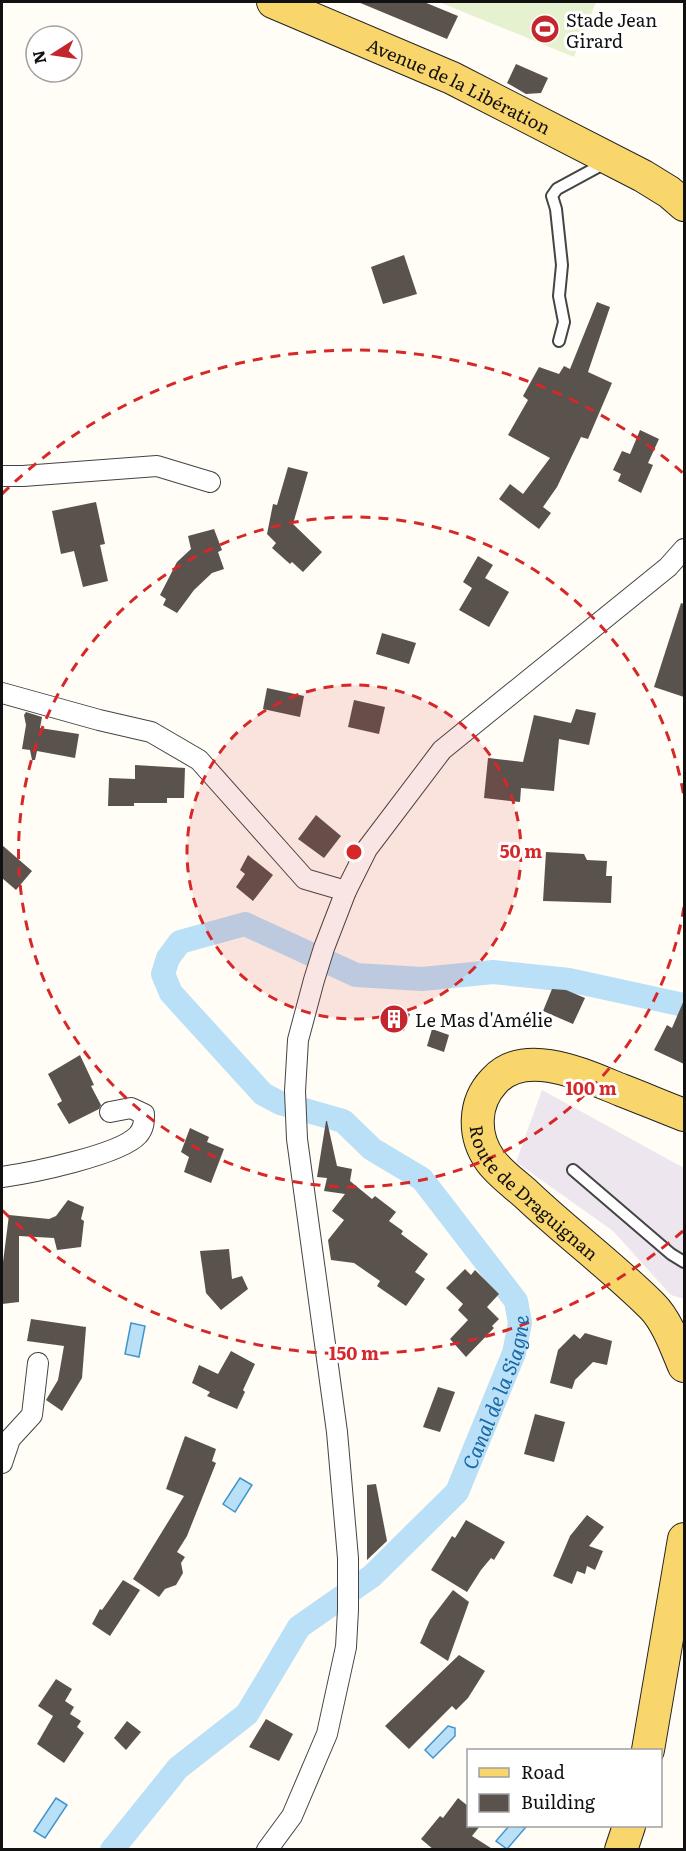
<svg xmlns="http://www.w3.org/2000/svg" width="686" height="1851" font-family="Literata,serif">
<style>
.industrial{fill:#eee6ef}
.pitch{fill:#e6f2cf}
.water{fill:#b9e0f7;stroke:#3f96cf;stroke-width:1.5}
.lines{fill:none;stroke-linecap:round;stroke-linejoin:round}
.canal{stroke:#b9e0f7;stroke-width:24}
.building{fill:#5a524d}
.lane-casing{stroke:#444;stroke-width:14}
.street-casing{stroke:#444;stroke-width:22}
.primary-casing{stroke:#222;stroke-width:34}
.lane{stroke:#fff;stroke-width:10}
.street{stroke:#fff;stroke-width:20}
.primary{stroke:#f9d66b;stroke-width:32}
.ring{fill:none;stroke:#d62828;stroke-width:3;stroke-dasharray:10 8}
.labels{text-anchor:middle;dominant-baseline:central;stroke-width:6;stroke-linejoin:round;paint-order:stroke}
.poi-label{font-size:18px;fill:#111;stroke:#fff;text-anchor:start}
.street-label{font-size:18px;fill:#111;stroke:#fff}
.water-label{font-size:20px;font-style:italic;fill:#1768a6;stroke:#fff}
.centre{fill:#d62828;stroke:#fff;stroke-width:3}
.ring-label{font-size:18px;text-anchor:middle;font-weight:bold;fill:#d62828;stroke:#fff;stroke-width:6;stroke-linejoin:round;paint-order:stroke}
</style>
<rect width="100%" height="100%" fill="#fffdf5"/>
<polygon class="industrial" points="542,1090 684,1168 684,1299 671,1295 613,1231 516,1162"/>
<polygon class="pitch" points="439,2 596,2 574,57"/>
<g class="water">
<polygon points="131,1323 145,1326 139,1357 125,1354"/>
<polygon points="240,1478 252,1485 235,1512 223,1504"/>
<polygon points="448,1726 455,1728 455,1736 433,1758 425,1750"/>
<polygon points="56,1798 67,1805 45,1838 34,1831"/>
<polygon points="509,1826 526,1827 507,1849 496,1841"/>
</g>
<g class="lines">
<path class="canal" id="s1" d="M112 1850 178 1768 247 1714 299 1627 372 1576 457 1492 514 1353 520 1323 516 1301 422 1179 372 1149 343 1121 280 1103 263 1094 171 993 163 974 168 958 180 942 245 924 356 975 422 979 493 972 569 980 684 1005"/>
</g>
<g class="building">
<polygon points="358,2 424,2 458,16 447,39"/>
<polygon points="516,64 548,78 541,93 526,94 507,83"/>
<polygon points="404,255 417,294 383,304 371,267"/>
<polygon points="597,302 610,307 588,372 612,383 588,439 581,437 557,487 543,507 551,513 539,529 499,499 510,484 523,494 550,458 508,435 528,400 523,396 539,367 559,374 564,366 570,369"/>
<polygon points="640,430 659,439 648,463 653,465 641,493 618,481 621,474 613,470 622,451 630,454"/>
<polygon points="288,467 308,472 293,524 322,552 303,572 292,562 290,564 272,548 276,543 267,534 273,504 277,505"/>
<polygon points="96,502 105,544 100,545 108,581 83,587 74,551 61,554 52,511"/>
<polygon points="214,529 222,550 218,552 224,569 212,573 194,590 177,613 163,605 166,599 160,595 177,562 191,549 188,536"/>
<polygon points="478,556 493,565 485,578 509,592 489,627 459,610 472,588 463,582"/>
<polygon points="681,603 684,604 684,697 654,687"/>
<polygon points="382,633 416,643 409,664 376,654"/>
<polygon points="267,688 304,696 300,717 263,709"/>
<polygon points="354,700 385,707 379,734 348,727"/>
<polygon points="576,709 596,713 589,745 559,739 554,791 521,788 520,802 484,798 488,758 523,762 534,715 571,723"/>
<polygon points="26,712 42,717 40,728 79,734 75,758 37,751 35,760 32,760 30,750 22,749 26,725 24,715"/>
<polygon points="135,765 185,768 184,798 167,798 167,803 134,803 134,806 108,806 109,778 135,779"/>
<polygon points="316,815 341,836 324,858 298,839"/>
<polygon points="2,845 32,871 16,890 2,878"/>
<polygon points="546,852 584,854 587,860 607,861 606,876 612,876 611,903 543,901"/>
<polygon points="248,855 273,875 253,901 236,887 245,874 240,870"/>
<polygon points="552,989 566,990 585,998 573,1024 543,1011"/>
<polygon points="684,1000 684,1064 654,1050 667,1025 672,1028"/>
<polygon points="387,1006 410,1014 404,1031 382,1023"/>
<polygon points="432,1029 449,1035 444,1052 427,1046"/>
<polygon points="80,1055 94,1085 91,1086 101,1105 99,1109 69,1124 57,1104 62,1101 48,1074"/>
<polygon points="326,1121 327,1121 337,1166 352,1169 350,1181 372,1199 375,1196 396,1212 389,1221 403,1231 401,1234 428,1254 415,1272 425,1279 406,1306 377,1286 380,1281 354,1263 331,1260 328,1240 344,1220 332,1211 345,1194 324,1191 327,1178 317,1177"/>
<polygon points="190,1128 209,1137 207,1142 224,1149 211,1183 184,1172 189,1157 181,1152"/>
<polygon points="68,1200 84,1207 81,1219 84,1221 81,1247 57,1250 54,1238 19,1236 19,1302 2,1304 2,1270 9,1215 49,1219 56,1216"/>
<polygon points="229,1249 232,1279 242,1276 248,1289 221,1310 206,1293 200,1251"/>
<polygon points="465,1269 471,1275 475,1270 499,1294 487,1307 499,1319 492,1326 494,1328 466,1357 450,1339 468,1320 458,1310 463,1304 446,1288"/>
<polygon points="31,1319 86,1327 82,1378 62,1411 46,1400 58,1380 64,1346 27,1341"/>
<polygon points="585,1333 612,1341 607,1365 593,1362 575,1380 572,1389 550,1383 558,1350 574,1334 580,1339"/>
<polygon points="231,1351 255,1364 243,1390 245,1392 237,1409 207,1396 210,1392 192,1383 199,1365 218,1374"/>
<polygon points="438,1387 455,1392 440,1432 423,1427"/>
<polygon points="535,1414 565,1422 554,1462 524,1454"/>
<polygon points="185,1436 216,1449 212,1461 216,1463 187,1536 177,1552 185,1557 181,1563 183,1573 176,1585 165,1589 159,1597 133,1579 184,1496 166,1489"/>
<polygon points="376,1484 387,1541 367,1560 367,1485"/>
<polygon points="587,1515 604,1527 589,1546 603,1551 595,1570 587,1566 585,1574 577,1571 572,1584 553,1576 570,1536"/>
<polygon points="466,1520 505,1542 494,1560 491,1558 481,1570 467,1592 431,1570 452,1536 455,1538"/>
<polygon points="123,1580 140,1590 110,1636 92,1624 100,1609 102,1610"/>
<polygon points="453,1590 469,1602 448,1661 420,1643 430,1620"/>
<polygon points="459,1655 485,1671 468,1698 456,1710 452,1706 409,1749 385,1726"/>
<polygon points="56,1679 72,1689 65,1701 74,1707 70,1714 81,1721 77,1727 84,1733 64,1763 37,1744 53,1716 38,1706"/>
<polygon points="266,1719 293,1734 279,1761 249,1747"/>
<polygon points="127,1721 141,1732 126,1750 114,1738"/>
<polygon points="458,1798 468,1806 468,1826 480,1826 472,1836 494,1850 434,1850 421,1839 440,1816 443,1818"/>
</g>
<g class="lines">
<g class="lane-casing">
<g id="lane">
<polyline points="559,341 564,322 559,296 562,265 556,209 552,196 557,189 605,163"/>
<polyline points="573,1170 671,1254 684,1262"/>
</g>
</g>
<g class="street-casing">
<g id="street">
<polyline points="2,476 23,476 157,466 210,482"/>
<polyline points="2,693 99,720 151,732 199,760 305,879 346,891"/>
<path d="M2 1177C30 1173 120 1155 138 1135 144 1128 144 1122 144 1114L131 1108 110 1112"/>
<polyline points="2,1463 10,1439 32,1415 38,1363"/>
<polyline points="267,1850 292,1816 327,1734 346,1647 348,1610 348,1558 337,1432 297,1139 295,1091 298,1040 314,980 324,948 346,891 367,849 442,750 668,567 684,549"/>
</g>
</g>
<g class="primary-casing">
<g id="primary">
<path id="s2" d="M273 2 452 78 643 176 669 192 684 205"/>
<path id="s3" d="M684 1115C663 1107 642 1098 621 1090 586 1076 525 1046 494 1081 473 1103 473 1136 490 1160 499 1173 515 1184 527 1195 567 1233 613 1267 652 1306 667 1321 676 1347 684 1366"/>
<polyline points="648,1750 684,1539"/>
<polyline points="621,1850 629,1826"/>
</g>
</g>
<use href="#lane" class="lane"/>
<use href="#street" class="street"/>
<use href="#primary" class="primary"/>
</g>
<circle cx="354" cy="852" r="167" fill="#d62828" fill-opacity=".12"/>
<g class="ring">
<circle cx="354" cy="852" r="167"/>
<path d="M684 907A335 335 0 1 1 684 797"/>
<path d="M683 1231A502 502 0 0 1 2 1210M2 494A502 502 0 0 1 683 473"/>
</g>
<defs>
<g id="stadium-disc" transform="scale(1.5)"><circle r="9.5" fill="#c4262e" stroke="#fff"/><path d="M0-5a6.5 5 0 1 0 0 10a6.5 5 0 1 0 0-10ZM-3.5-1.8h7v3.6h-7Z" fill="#fff"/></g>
<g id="building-disc" transform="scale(1.5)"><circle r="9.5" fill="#c4262e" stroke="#fff"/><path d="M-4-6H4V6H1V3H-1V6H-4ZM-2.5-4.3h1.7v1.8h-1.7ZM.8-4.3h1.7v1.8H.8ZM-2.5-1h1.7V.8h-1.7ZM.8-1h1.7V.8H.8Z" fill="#fff"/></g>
</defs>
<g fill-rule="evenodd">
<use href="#stadium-disc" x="545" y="29"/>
<use href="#building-disc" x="394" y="1019"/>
</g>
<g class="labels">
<g class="poi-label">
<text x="566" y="19">Stade Jean<tspan x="566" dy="21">Girard</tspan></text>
<text x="415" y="1019">Le Mas d'Amélie</text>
</g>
<g class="street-label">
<text stroke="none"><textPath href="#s2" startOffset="204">Avenue de la Libération</textPath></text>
<text stroke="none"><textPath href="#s3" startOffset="342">Route de Draguignan</textPath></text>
</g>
<g class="water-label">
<text stroke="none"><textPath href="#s1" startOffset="610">Canal de la Siagne</textPath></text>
</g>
</g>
<circle cx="354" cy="852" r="9" class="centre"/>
<g class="ring-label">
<text x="521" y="858">50 m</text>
<text x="591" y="1095">100 m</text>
<text x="354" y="1360">150 m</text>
</g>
<rect width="686" height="1851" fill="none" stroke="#111111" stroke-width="6"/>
<rect x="467" y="1749" width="195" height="78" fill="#ffffff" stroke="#a0a0a0" stroke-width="1.5"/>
<rect x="479" y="1768" width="30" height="9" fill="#f9d66b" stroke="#a0a0a0" stroke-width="1.5"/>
<text x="521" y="1779" font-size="18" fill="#111111">Road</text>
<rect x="479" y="1794" width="30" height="18" fill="#5a524d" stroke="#a0a0a0" stroke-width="1.5"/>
<text x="521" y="1809" font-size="18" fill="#111111">Building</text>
<g transform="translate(54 54) rotate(258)"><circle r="28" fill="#ffffff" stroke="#a0a0a0" stroke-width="1.5"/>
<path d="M0-4.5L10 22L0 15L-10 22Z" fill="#c4262e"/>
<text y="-9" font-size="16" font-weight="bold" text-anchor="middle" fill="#111111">N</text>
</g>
</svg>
